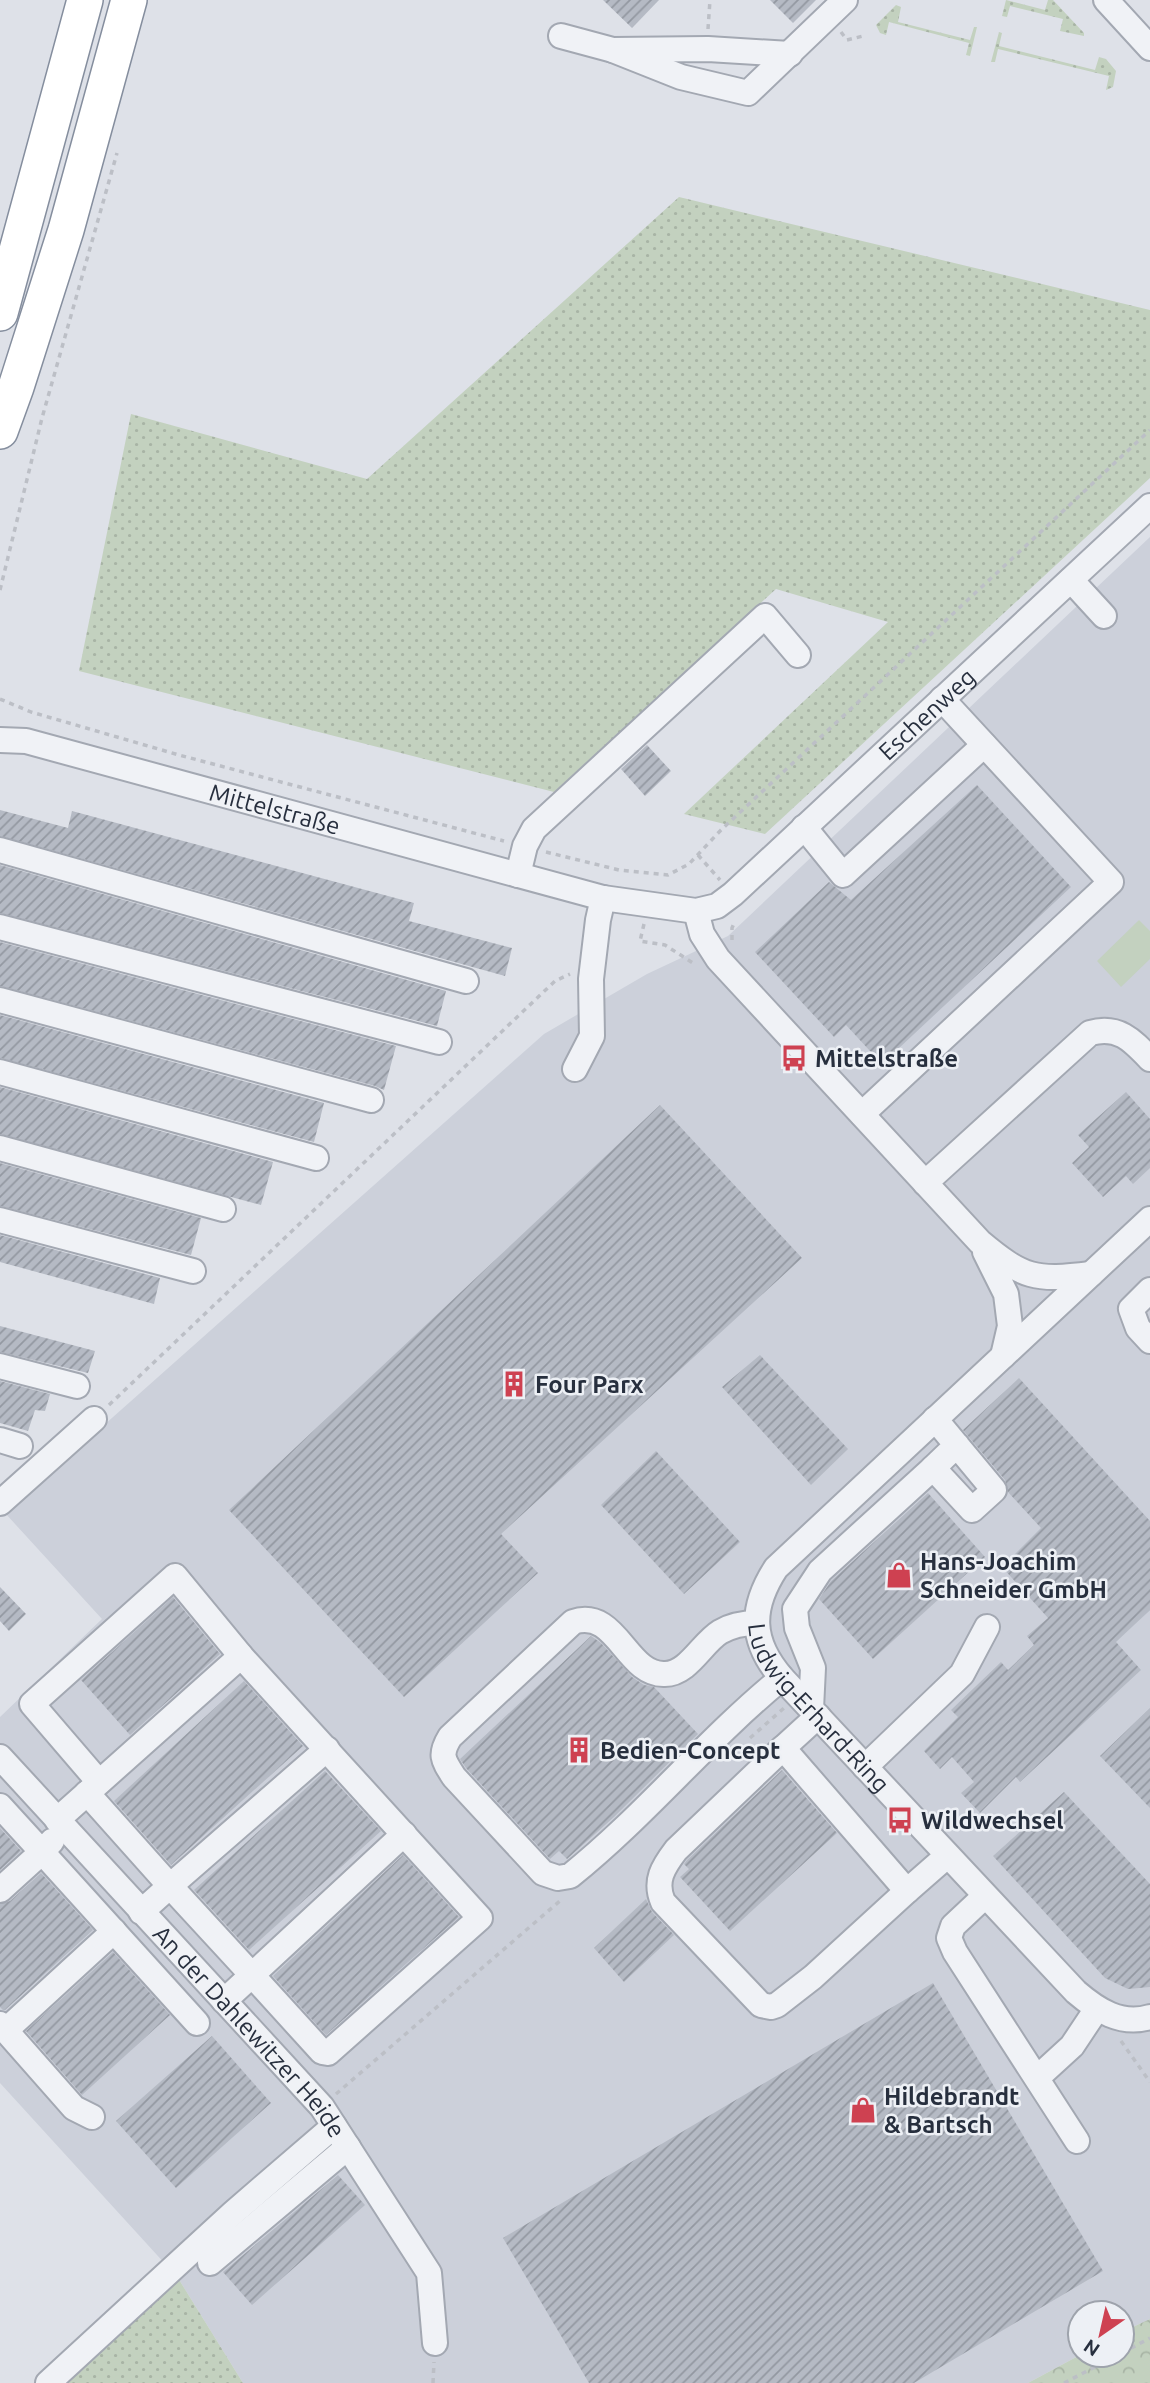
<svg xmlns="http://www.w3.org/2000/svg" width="1150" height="2383" font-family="Ubuntu,sans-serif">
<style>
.built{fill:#ccd0da}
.grass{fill:url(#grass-dots)}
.forest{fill:url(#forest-crowns)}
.pitch{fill:#c3d1bf}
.building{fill:url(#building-hatch)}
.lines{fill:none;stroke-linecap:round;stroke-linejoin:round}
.minor-casing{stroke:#a3a8b2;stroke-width:28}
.highway-casing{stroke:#858e9e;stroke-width:38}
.path{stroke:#bcbfc6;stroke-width:3.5;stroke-dasharray:5 5;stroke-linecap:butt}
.minor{stroke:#f0f2f6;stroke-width:24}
.highway{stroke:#fff;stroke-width:35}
.labels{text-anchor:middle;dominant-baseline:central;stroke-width:5;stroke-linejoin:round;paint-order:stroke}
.street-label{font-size:24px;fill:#272f3e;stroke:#edf0f5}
.poi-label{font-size:24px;font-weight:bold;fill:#272f3e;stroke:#edf0f5;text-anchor:start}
</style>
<defs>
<pattern id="grass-dots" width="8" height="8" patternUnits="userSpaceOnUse" patternTransform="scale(1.75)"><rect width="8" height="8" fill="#c3d1bf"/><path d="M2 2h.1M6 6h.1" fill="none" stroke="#a8b4a5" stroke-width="1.8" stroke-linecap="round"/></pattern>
<pattern id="forest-crowns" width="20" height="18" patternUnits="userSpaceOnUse" patternTransform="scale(1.75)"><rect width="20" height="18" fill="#c3d1bf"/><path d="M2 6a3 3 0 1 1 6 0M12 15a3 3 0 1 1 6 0" fill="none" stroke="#a8b4a5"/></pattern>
<pattern id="building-hatch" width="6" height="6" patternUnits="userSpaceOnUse" patternTransform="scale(1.75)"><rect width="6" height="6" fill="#b5bac4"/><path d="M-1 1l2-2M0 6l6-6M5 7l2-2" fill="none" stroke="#9398a1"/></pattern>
</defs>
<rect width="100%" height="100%" fill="#dee1e8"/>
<polygon class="built" points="1150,537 1150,2319 1122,2332 1122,2313 1080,2313 1080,2355 1028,2383 243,2383 178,2278 0,2083 0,1717 102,1619 5,1513 544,1034 647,974 728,936"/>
<g class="grass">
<polygon points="1006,0 1045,10 1048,0 1053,0 1084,33 1084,36 1060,31 1063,19 1010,6 1007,17 1002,16"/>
<polygon points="896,5 901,7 898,22 970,40 974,27 977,27 970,56 966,55 969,43 889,22 886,35 880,33 876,25"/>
<polygon points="999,32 1002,33 999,46 1095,70 1099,57 1106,59 1116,71 1113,87 1106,90 1109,76 998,49 995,62 991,62"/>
<polygon points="679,197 1150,310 1150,478 765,834 684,814 888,622 776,589 554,792 79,671 131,414 367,479"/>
<polygon points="178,2278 243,2383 50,2383"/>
</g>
<polygon class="forest" points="1150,2319 1150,2383 1028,2383 1080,2355 1122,2355 1122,2332"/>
<polygon class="pitch" points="1139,920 1150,931 1150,959 1121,987 1097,961"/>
<g class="building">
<polygon points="603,0 659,0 632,28"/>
<polygon points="770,0 816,0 793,23"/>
<polygon points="647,745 671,771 645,796 621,769"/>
<polygon points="977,785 1071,887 882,1064 846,1025 834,1037 755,952 829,882 851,900"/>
<polygon points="0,810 68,828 72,811 414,903 409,921 512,948 505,976 0,836"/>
<polygon points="0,865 446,991 437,1026 0,913"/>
<polygon points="0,942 396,1046 384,1090 375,1086 0,986"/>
<polygon points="0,1015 324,1103 314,1142 0,1058"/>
<polygon points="0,1087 273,1162 261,1205 0,1134"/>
<polygon points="1126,1092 1150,1119 1150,1168 1133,1184 1126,1176 1103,1197 1072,1163 1089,1147 1078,1135"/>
<polygon points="660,1105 802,1258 501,1534 538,1573 404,1697 229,1510"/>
<polygon points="0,1163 201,1218 191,1255 0,1206"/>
<polygon points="0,1235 160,1278 154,1304 0,1262"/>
<polygon points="0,1326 95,1351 88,1373 0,1352"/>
<polygon points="760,1355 848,1449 811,1485 722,1387"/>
<polygon points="1019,1378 1150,1521 1150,1610 1116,1642 1141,1670 1020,1782 1016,1777 980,1813 961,1793 974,1782 952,1757 940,1769 924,1751 958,1717 951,1710 1001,1662 1008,1670 1034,1645 1027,1636 1048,1618 1002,1567 1041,1528 1008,1492 1005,1480 963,1430"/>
<polygon points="0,1381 50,1394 45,1411 35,1410 28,1431 0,1423"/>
<polygon points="656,1451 740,1542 684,1594 601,1505"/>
<polygon points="928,1493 985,1557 873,1659 819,1599 831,1581"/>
<polygon points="0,1587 26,1614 9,1631 0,1621"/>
<polygon points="173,1597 220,1654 130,1735 81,1680"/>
<polygon points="591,1636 601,1643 632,1677 644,1685 654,1687 698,1734 614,1817 567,1859 559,1851 550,1859 466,1768 460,1759"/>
<polygon points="244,1681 303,1746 171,1865 114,1801"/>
<polygon points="1150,1708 1150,1808 1100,1756"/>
<polygon points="782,1770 837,1833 730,1931 680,1877 689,1869 684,1864 687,1860"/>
<polygon points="325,1771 381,1831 249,1950 194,1890"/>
<polygon points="1064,1792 1150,1884 1150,1987 1128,1989 1105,1978 993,1856"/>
<polygon points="0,1828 21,1851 0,1870"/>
<polygon points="403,1855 459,1917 326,2035 273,1976"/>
<polygon points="41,1873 93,1930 5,2010 3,2010 0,2007 0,1904 10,1901"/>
<polygon points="646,1899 652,1912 674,1935 624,1982 594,1948"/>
<polygon points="113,1952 170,2015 82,2095 26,2031"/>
<polygon points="933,1983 1103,2271 914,2383 589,2383 503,2238"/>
<polygon points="212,2036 271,2103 176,2188 116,2121"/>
<polygon points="338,2175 365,2205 252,2305 223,2272"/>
</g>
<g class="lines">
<g class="minor-casing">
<g id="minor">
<polyline points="1106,0 1150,48"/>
<polyline points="561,36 613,50 708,49 790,54"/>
<polyline points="613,50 681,77 748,93 845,0"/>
<polyline points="1071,580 1104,616"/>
<path id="s1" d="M0 740 26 741 603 898 696 911 717 906 733 894 1150 506"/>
<polyline points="804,827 843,875 984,745"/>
<polyline points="0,850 466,981"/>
<polyline points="518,875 525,846 534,829 765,616 798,655"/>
<path d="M696 911 702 934 718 959 980 1242C1023 1278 1035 1281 1091 1274"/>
<polyline points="0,927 439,1042"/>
<polyline points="0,1000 371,1100"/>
<polyline points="575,1069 592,1036 591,979 598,920 603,898"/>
<polyline points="0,1072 316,1158"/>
<polyline points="862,1114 1111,882 942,699"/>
<polyline points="0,1148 223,1209"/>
<path d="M925 1183 1090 1033C1118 1025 1132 1040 1150 1059"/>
<path id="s2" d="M1150 1219 776 1568C750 1608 750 1641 782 1678L1076 1992C1097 2010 1121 2026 1150 2017"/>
<polyline points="0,1220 193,1271"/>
<polyline points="985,1252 1006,1294 1010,1326 1003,1356"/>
<polyline points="1150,1290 1131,1309 1138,1328 1150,1341"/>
<polyline points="0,1366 77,1386"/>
<polyline points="935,1419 994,1490 972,1510 933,1468 957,1445"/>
<polyline points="0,1440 20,1446"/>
<polyline points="0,1503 94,1419"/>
<path d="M756 1623C743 1623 732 1625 720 1632 702 1643 688 1674 665 1674 626 1676 617 1607 573 1622L450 1737C439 1755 443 1760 454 1777L543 1873 558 1878 570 1876C646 1815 707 1739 782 1678"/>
<polyline points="811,1709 813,1668 797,1628 795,1609 820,1571 933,1468"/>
<polyline points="818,1716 783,1748 907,1891 947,1856"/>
<path d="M783 1748 676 1850C663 1867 654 1881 663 1902L761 2005 771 2007 777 2005 813 1977 907 1891"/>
<path id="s3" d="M0 1757 322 2107 429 2273 435 2343"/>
<polyline points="865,1767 962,1674 987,1627"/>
<polyline points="99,1782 32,1704 175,1576 241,1656"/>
<polyline points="87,1793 170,1886 327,1749"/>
<polyline points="0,1806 42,1852 52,1841"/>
<polyline points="57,1820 241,1656 480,1918 328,2053 322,2052 252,1975 224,2001"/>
<polyline points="0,1890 42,1852 197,2023"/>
<polyline points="985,1896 953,1926 949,1938 955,1952 1077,2141"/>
<polyline points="141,1912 170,1886 252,1975 404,1834"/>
<polyline points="0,2024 74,2108 92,2117"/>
<polyline points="6,2030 114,1931"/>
<polyline points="1037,2078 1072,2046 1096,2010"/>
<polyline points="210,2263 348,2147"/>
<polyline points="48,2383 233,2213 334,2126"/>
</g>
</g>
<g class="highway-casing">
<g id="highway">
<polyline points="0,313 85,0"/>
<polyline points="0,431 16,387 66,230 129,0"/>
</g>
</g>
<g class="path">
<polyline points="708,29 710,0"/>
<polyline points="841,32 847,40 863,36"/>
<polyline points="0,590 42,418 117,153"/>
<polyline points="0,699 31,712 179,755 504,841"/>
<polyline points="546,852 619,870 668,875 689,864 721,830 1150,430"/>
<polyline points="698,855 720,880"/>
<polyline points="644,924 640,941 665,945 696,965"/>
<polyline points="732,940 732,928 735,921"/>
<polyline points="109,1405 555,981 570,974"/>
<polyline points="750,1738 784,1708"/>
<polyline points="1121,2041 1150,2082"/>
<polyline points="336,2094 561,1900"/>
<polyline points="1122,2353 1150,2338"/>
<polyline points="433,2383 434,2362"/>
<polyline points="1064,2383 1118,2355"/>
</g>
<use href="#minor" class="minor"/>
<use href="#highway" class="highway"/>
</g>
<defs>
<g id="bus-bare" transform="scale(2.1)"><path d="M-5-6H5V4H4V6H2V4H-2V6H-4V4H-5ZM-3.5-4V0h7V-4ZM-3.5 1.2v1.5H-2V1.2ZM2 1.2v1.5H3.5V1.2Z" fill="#ce4151" stroke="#edf0f5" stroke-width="2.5" paint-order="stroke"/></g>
<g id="building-bare" transform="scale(2.1)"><path d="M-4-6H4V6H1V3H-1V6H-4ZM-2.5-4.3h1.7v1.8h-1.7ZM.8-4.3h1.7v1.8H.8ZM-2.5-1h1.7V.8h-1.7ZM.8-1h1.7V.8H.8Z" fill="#ce4151" stroke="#edf0f5" stroke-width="2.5" paint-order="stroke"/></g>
<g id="shop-bare" transform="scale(2.1)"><path d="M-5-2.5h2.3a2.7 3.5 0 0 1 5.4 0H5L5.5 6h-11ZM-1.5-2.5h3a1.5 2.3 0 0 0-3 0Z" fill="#ce4151" stroke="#edf0f5" stroke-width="2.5" paint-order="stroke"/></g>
</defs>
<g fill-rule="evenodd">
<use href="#bus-bare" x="794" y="1058"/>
<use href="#building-bare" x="514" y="1384"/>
<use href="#shop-bare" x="899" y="1575"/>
<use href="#building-bare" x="579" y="1750"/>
<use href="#bus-bare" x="900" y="1820"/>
<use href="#shop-bare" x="863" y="2110"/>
</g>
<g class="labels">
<g class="street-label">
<text stroke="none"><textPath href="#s1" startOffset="1024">Eschenweg</textPath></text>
<text stroke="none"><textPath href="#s1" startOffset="284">Mittelstraße</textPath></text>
<text stroke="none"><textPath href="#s2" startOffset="677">Ludwig-Erhard-Ring</textPath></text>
<text stroke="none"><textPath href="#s3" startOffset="371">An der Dahlewitzer Heide</textPath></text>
</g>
<g class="poi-label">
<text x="815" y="1058">Mittelstraße</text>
<text x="535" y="1384">Four Parx</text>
<text x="920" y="1561">Hans-Joachim<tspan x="920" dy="28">Schneider GmbH</tspan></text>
<text x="600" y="1750">Bedien-Concept</text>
<text x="921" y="1820">Wildwechsel</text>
<text x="884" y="2096">Hildebrandt<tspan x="884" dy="28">&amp; Bartsch</tspan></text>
</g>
</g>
<g transform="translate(1101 2334) rotate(214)"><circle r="33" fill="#edf0f5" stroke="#9ea3ac" stroke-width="2"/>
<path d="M0-5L12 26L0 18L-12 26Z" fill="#ce4151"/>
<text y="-10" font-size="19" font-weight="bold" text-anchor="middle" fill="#272f3e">N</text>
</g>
</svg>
